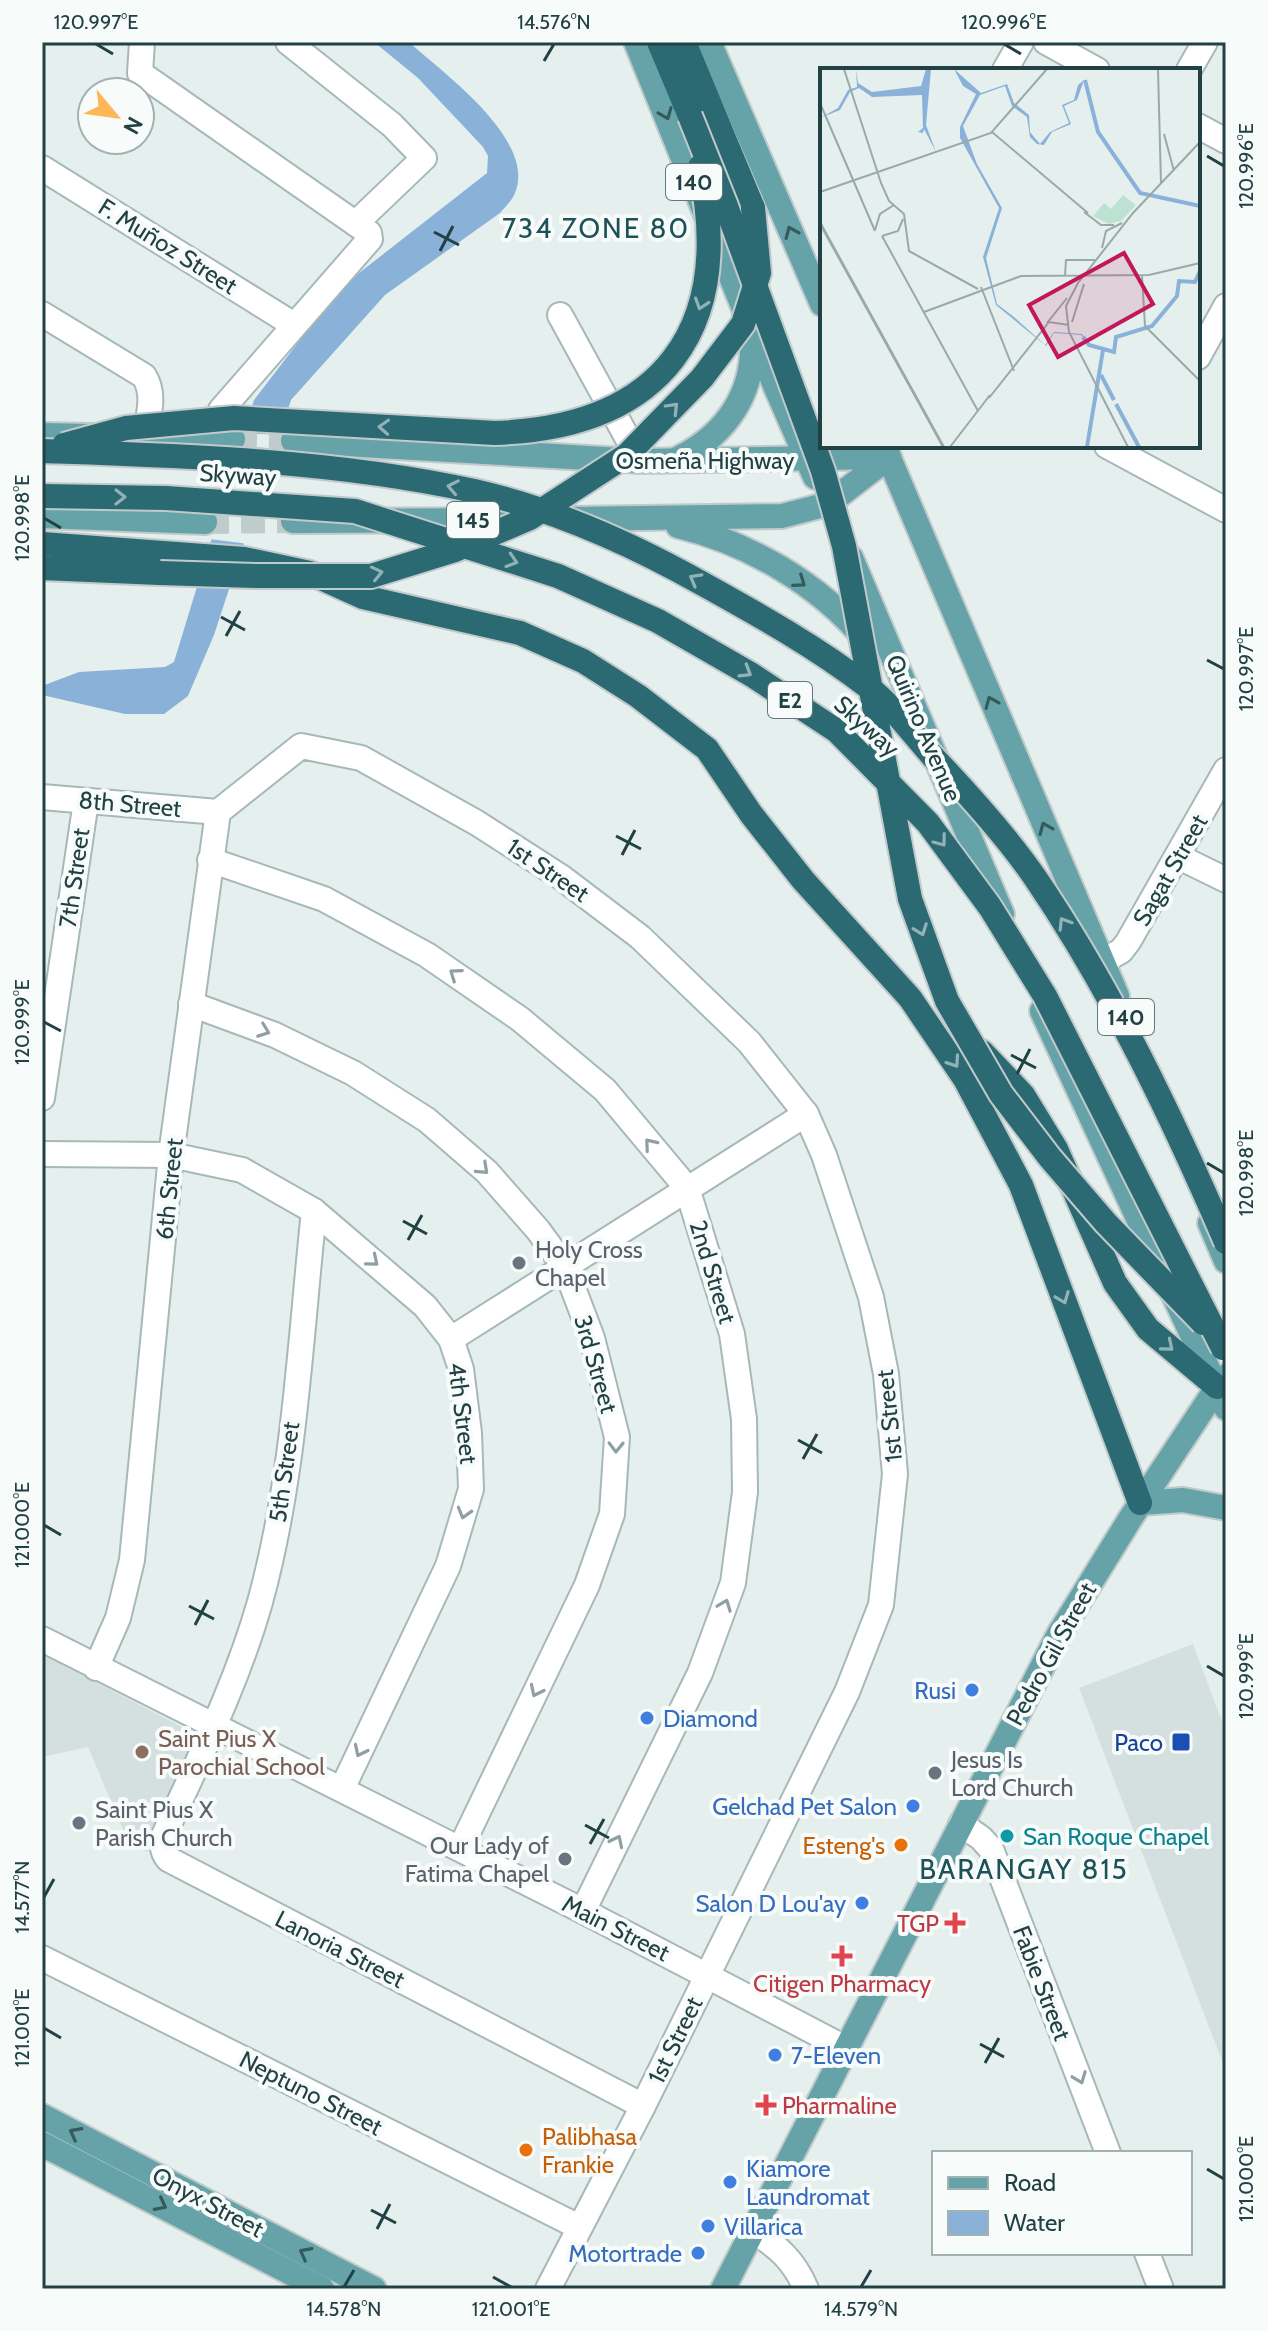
<svg xmlns="http://www.w3.org/2000/svg" width="1268" height="2331" font-family="Cabin,sans-serif">
<style>
.built{fill:#d3e0df}
.water{fill:#8ab2d8}
.pier{fill:#e5f0ee}
.lines{fill:none;stroke-linecap:round;stroke-linejoin:round}
.major-tunnel{stroke:#becdcc;stroke-width:24;stroke-dasharray:24 12;stroke-linecap:butt}
.minor-casing{stroke:#a7b8b8;stroke-width:28}
.major-casing{stroke:#c1cacb;stroke-width:28}
.highway-casing{stroke:#c1cacb;stroke-width:28}
.minor{stroke:#fff;stroke-width:24}
.major{stroke:#66a3a8;stroke-width:24}
.highway{stroke:#2b6973;stroke-width:24}
.highway-bridge-casing{stroke:#c1cacb;stroke-width:28;stroke-linecap:butt}
.highway-bridge{stroke:#2b6973;stroke-width:24}
.oneway{stroke:#335a5d}
.oneway2{stroke:#91b2b6}
.oneway3{stroke:#90a0a2}
.ticks{fill:none;stroke:#224144;stroke-width:3}
.worship-dot{fill:#6b7280;stroke:#f7fbfa;stroke-width:3}
.shop-dot{fill:#3f7fe0;stroke:#f7fbfa;stroke-width:3}
.transit-dot{fill:#1a4fb4;stroke:#f7fbfa;stroke-width:3}
.education-dot{fill:#8d6e63;stroke:#f7fbfa;stroke-width:3}
.culture-dot{fill:#0f9aa8;stroke:#f7fbfa;stroke-width:3}
.food-dot{fill:#e8710a;stroke:#f7fbfa;stroke-width:3}
.health-dot{fill:#e0444e;stroke:#f7fbfa;stroke-width:3}
.labels{text-anchor:middle;dominant-baseline:central;stroke-width:8;stroke-linejoin:round;paint-order:stroke}
.shield{fill:#f7fbfa;stroke:#62797b;stroke-width:2}
.shield-label{font-size:22px;font-weight:bold;fill:#224144}
.street-label{font-size:24px;fill:#224144;stroke:#f7fbfa}
.worship-label{font-size:24px;fill:#5b616d;stroke:#f7fbfa;text-anchor:start}
.shop-label{font-size:24px;fill:#366cbe;stroke:#f7fbfa;text-anchor:end}
.education-label{font-size:24px;fill:#785e54;stroke:#f7fbfa;text-anchor:start}
.transit-label{font-size:24px;fill:#164399;stroke:#f7fbfa;text-anchor:end}
.culture-label{font-size:24px;fill:#0d838f;stroke:#f7fbfa;text-anchor:start}
.food-label{font-size:24px;fill:#c56008;stroke:#f7fbfa;text-anchor:end}
.health-label{font-size:24px;fill:#be3a42;stroke:#f7fbfa;text-anchor:end}
.quarter-label{font-size:28px;letter-spacing:2px;fill:#1c5258;stroke:#f7fbfa}
.inset-river{fill:none;stroke:#8ab2d8;stroke-width:4}
.inset-road{fill:none;stroke:#97aaaa;stroke-width:2}
.view{fill:#c2185b;fill-opacity:0.15;stroke:#c2185b;stroke-width:4}
.inset-edge{fill:none;stroke:#224144;stroke-width:4}
.neatline{fill:none;stroke:#224144;stroke-width:3}
.ticks-label{font-size:20px;text-anchor:middle;fill:#224144}
</style>
<rect width="100%" height="100%" fill="#e5f0ee"/>
<g class="built">
<polygon points="1193,1644 1226,1732 1226,2071 1079,1688"/>
<polygon points="42,1654 201,1737 147,1852 129,1844 88,1747 42,1757"/>
</g>
<path class="water" d="M374 42H409C443 73 537 140 515 193 512 201 505 207 500 213L385 295 291 400 214 635 188 696 164 714H125L42 695V686L79 672 165 667 174 662 254 400 320 314 354 277 487 173 488 156 483 147 418 78Z"/>
<polygon class="pier" points="240,433 284,435 249,544 209,539"/>
<g class="lines">
<g class="major-tunnel">
<polyline points="233,439 293,441"/>
<polyline points="205,522 293,521"/>
</g>
<g class="minor-casing">
<g id="minor">
<polyline points="142,42 140,73 369,233 370,239 221,410"/>
<polyline points="288,42 392,125 424,158 356,223"/>
<polyline points="1046,42 1097,70"/>
<polyline points="1005,70 1021,42"/>
<polyline points="1189,70 1205,42"/>
<polyline points="1198,126 1226,141"/>
<polyline points="42,168 294,325"/>
<path d="M42 314 144 376C156 395 148 416 145 437"/>
<polyline points="560,315 640,461"/>
<polyline points="1198,357 1226,306"/>
<polyline points="1107,446 1226,510"/>
<polyline points="42,797 218,812"/>
<polyline points="1179,857 1226,880"/>
<polyline points="210,860 324,899 427,955 520,1019 605,1090 687,1188 732,1334 744,1419 745,1492 733,1583 700,1673 583,1911"/>
<polyline points="1103,961 1121,951 1128,942 1226,770"/>
<polyline points="191,1004 275,1035 353,1073 427,1120 487,1172 538,1230 565,1267 592,1338 617,1437 612,1514 587,1585 460,1849"/>
<polyline points="42,1098 86,801"/>
<polyline points="42,1154 171,1155 242,1170 314,1211 425,1306 451,1339 461,1369 469,1433 471,1489 448,1566 342,1789"/>
<path d="M314 1211C300 1341 295 1475 260 1602 237 1683 200 1757 165 1833 162 1843 161 1850 168 1859L643 2106"/>
<polyline points="451,1339 806,1114"/>
<polyline points="42,1639 583,1911 845,2048"/>
<polyline points="96,1668 118,1618 132,1560 171,1155 218,812 301,746 361,758 477,823 561,877 640,937 749,1042 806,1114 824,1155 871,1297 886,1374 895,1474 881,1605 847,1692 643,2106 548,2289"/>
<polyline points="961,1824 981,1838 991,1849 1108,2153"/>
<polyline points="42,1958 579,2227"/>
<path d="M753 2231C778 2246 795 2262 806 2289"/>
<polyline points="1147,2253 1161,2289"/>
</g>
</g>
<g class="major-casing">
<g id="major">
<polyline points="636,42 776,388 815,477"/>
<polyline points="709,42 822,304"/>
<polyline points="42,435 233,439"/>
<polyline points="293,441 640,461 889,457"/>
<polyline points="884,446 1117,996"/>
<path d="M679 458C727 434 755 392 752 338"/>
<polyline points="42,516 205,522"/>
<polyline points="569,519 782,516 828,504 889,457"/>
<polyline points="293,521 524,520"/>
<path d="M678 526C749 543 819 584 866 640"/>
<polyline points="851,558 1002,914"/>
<polyline points="1042,1011 1226,1408"/>
<polyline points="1210,1223 1226,1261"/>
<polyline points="1140,1503 1183,1500 1226,1508"/>
<polyline points="42,2116 374,2289"/>
<polyline points="42,2144 322,2289"/>
<polyline points="723,2289 1059,1634 1130,1519 1224,1377"/>
</g>
</g>
<g class="highway-casing">
<g id="highway">
<polyline points="659,42 690,116"/>
<polyline points="684,42 753,208"/>
<polyline points="42,544 244,559 310,573 363,597 520,633 583,661 638,696 707,749 751,814 803,880 910,998 965,1079 1021,1185 1140,1503"/>
<polyline points="42,568 160,573"/>
<polyline points="982,1052 1023,1095 1056,1149 1115,1283 1148,1329 1217,1387"/>
</g>
</g>
<use href="#minor" class="minor"/>
<use href="#major" class="major"/>
<use href="#highway" class="highway"/>
<g class="highway-bridge-casing">
<g id="highway-bridge">
<polyline points="690,116 726,206 823,471 844,546 910,899 947,1001 1001,1094 1050,1158 1106,1223 1203,1323"/>
<path d="M64 445 126 428 234 418 495 433C662 427 735 330 700 167"/>
<path d="M42 451C186 456 332 460 474 491 554 509 632 544 703 584 759 615 816 647 867 686 893 706 914 736 936 760 970 796 1008 838 1036 879 1112 991 1172 1117 1226 1242"/>
<polyline points="42,496 166,498 355,511 558,576 658,621 752,675 837,731 928,823 990,907 1045,996 1223,1348"/>
<polyline points="160,573 256,576 371,576 455,550 530,518 627,455 702,378 743,324 759,273 753,208"/>
</g>
</g>
<use href="#highway-bridge" class="highway-bridge"/>
</g>
<defs><path id="oneway-chevron" d="M-2-3.5L2.5 0L-2 3.5" fill="none" stroke-width="1.6" stroke-linecap="round" stroke-linejoin="round" transform="scale(2)"/></defs>
<g class="oneway">
<use href="#oneway-chevron" transform="translate(666 114) rotate(68)"/>
<use href="#oneway-chevron" transform="translate(791 232) rotate(-113)"/>
<use href="#oneway-chevron" transform="translate(800 582) rotate(35)"/>
<use href="#oneway-chevron" transform="translate(991 702) rotate(-113)"/>
<use href="#oneway-chevron" transform="translate(1045 828) rotate(-113)"/>
<use href="#oneway-chevron" transform="translate(75 2133) rotate(-152)"/>
<use href="#oneway-chevron" transform="translate(161 2205) rotate(27)"/>
<use href="#oneway-chevron" transform="translate(305 2253) rotate(-152)"/>
</g>
<g class="oneway2">
<use href="#oneway-chevron" transform="translate(701 304) rotate(108)"/>
<use href="#oneway-chevron" transform="translate(673 408) rotate(-46)"/>
<use href="#oneway-chevron" transform="translate(384 427) rotate(-177)"/>
<use href="#oneway-chevron" transform="translate(453 487) rotate(-169)"/>
<use href="#oneway-chevron" transform="translate(120 497) rotate(1)"/>
<use href="#oneway-chevron" transform="translate(512 561) rotate(18)"/>
<use href="#oneway-chevron" transform="translate(377 573) rotate(-13)"/>
<use href="#oneway-chevron" transform="translate(695 579) rotate(-151)"/>
<use href="#oneway-chevron" transform="translate(746 672) rotate(31)"/>
<use href="#oneway-chevron" transform="translate(941 841) rotate(53)"/>
<use href="#oneway-chevron" transform="translate(1064 923) rotate(-122)"/>
<use href="#oneway-chevron" transform="translate(921 930) rotate(70)"/>
<use href="#oneway-chevron" transform="translate(954 1062) rotate(56)"/>
<use href="#oneway-chevron" transform="translate(1063 1298) rotate(69)"/>
<use href="#oneway-chevron" transform="translate(1168 1346) rotate(40)"/>
</g>
<g class="oneway3">
<use href="#oneway-chevron" transform="translate(455 974) rotate(-145)"/>
<use href="#oneway-chevron" transform="translate(264 1031) rotate(21)"/>
<use href="#oneway-chevron" transform="translate(650 1144) rotate(-130)"/>
<use href="#oneway-chevron" transform="translate(483 1169) rotate(43)"/>
<use href="#oneway-chevron" transform="translate(373 1261) rotate(40)"/>
<use href="#oneway-chevron" transform="translate(616 1447) rotate(91)"/>
<use href="#oneway-chevron" transform="translate(464 1513) rotate(106)"/>
<use href="#oneway-chevron" transform="translate(725 1605) rotate(-69)"/>
<use href="#oneway-chevron" transform="translate(536 1691) rotate(116)"/>
<use href="#oneway-chevron" transform="translate(360 1751) rotate(116)"/>
<use href="#oneway-chevron" transform="translate(617 1841) rotate(-64)"/>
<use href="#oneway-chevron" transform="translate(1080 2078) rotate(69)"/>
</g>
<path class="ticks" d="M96 44 113 54M1004 44 1021 54M544 61 554 44M1207 156 1224 166M434 232 459 245M440 251 453 226M44 518 61 528M221 617 245 630M226 636 240 611M1207 660 1224 669M616 836 641 849M622 855 635 830M44 1022 61 1031M1011 1055 1036 1068M1017 1074 1030 1049M1207 1163 1224 1173M403 1221 427 1234M408 1240 422 1215M798 1440 822 1453M803 1459 817 1434M44 1525 61 1535M189 1606 214 1619M195 1625 208 1600M1207 1666 1224 1676M585 1825 609 1838M590 1844 604 1819M44 1897 54 1879M44 2028 61 2038M980 2044 1004 2057M985 2063 999 2038M1207 2169 1224 2179M371 2210 396 2223M377 2229 390 2204M493 2277 511 2287M344 2287 354 2270M861 2287 871 2270"/>
<g class="worship-dot">
<circle cx="519" cy="1263" r="8"/>
<circle cx="935" cy="1773" r="8"/>
<circle cx="79" cy="1823" r="8"/>
<circle cx="565" cy="1859" r="8"/>
</g>
<g class="shop-dot">
<circle cx="972" cy="1690" r="8"/>
<circle cx="647" cy="1718" r="8"/>
<circle cx="913" cy="1806" r="8"/>
<circle cx="862" cy="1903" r="8"/>
<circle cx="775" cy="2055" r="8"/>
<circle cx="730" cy="2182" r="8"/>
<circle cx="708" cy="2226" r="8"/>
<circle cx="698" cy="2253" r="8"/>
</g>
<rect class="transit-dot" x="1171" y="1732" width="20" height="20" rx="4"/>
<circle class="education-dot" cx="142" cy="1752" r="8"/>
<circle class="culture-dot" cx="1007" cy="1836" r="8"/>
<g class="food-dot">
<circle cx="901" cy="1845" r="8"/>
<circle cx="526" cy="2150" r="8"/>
</g>
<g class="health-dot">
<path d="M951 1911h8v8h8v8h-8v8h-8v-8h-8v-8h8z"/>
<path d="M838 1944h8v8h8v8h-8v8h-8v-8h-8v-8h8z"/>
<path d="M762 2093h8v8h8v8h-8v8h-8v-8h-8v-8h8z"/>
</g>
<g class="labels">
<g class="shield">
<rect x="666" y="164" width="56" height="36" rx="6"/>
<rect x="447" y="502" width="52" height="36" rx="6"/>
<rect x="768" y="682" width="44" height="36" rx="6"/>
<rect x="1098" y="999" width="56" height="36" rx="6"/>
</g>
<g class="shield-label">
<text x="694" y="182">140</text>
<text x="473" y="520">145</text>
<text x="790" y="700">E2</text>
<text x="1126" y="1017">140</text>
</g>
<g class="street-label">
<text transform="translate(168 246) rotate(32)">F. Muñoz Street</text>
<text x="705" y="460">Osmeña Highway</text>
<text transform="translate(238 475) rotate(4)">Skyway</text>
<text transform="translate(867 726) rotate(42)">Skyway</text>
<text transform="translate(924 728) rotate(67)">Quirino Avenue</text>
<text transform="translate(130 804) rotate(5)">8th Street</text>
<text transform="translate(548 870) rotate(34)">1st Street</text>
<text transform="translate(1170 870) rotate(-60)">Sagat Street</text>
<text transform="translate(74 878) rotate(-82)">7th Street</text>
<text transform="translate(169 1189) rotate(-84)">6th Street</text>
<text transform="translate(713 1272) rotate(73)">2nd Street</text>
<text transform="translate(596 1364) rotate(74)">3rd Street</text>
<text transform="translate(463 1413) rotate(83)">4th Street</text>
<text transform="translate(889 1416) rotate(-96)">1st Street</text>
<text transform="translate(284 1472) rotate(-82)">5th Street</text>
<text transform="translate(1051 1654) rotate(-61)">Pedro Gil Street</text>
<text transform="translate(616 1928) rotate(27)">Main Street</text>
<text transform="translate(340 1949) rotate(27)">Lanoria Street</text>
<text transform="translate(1042 1983) rotate(69)">Fabie Street</text>
<text transform="translate(675 2040) rotate(-64)">1st Street</text>
<text transform="translate(311 2093) rotate(27)">Neptuno Street</text>
<text transform="translate(208 2202) rotate(28)">Onyx Street</text>
</g>
<g class="worship-label">
<text x="535" y="1249">Holy Cross<tspan x="535" dy="28">Chapel</tspan></text>
<text x="951" y="1759">Jesus Is<tspan x="951" dy="28">Lord Church</tspan></text>
<text x="95" y="1809">Saint Pius X<tspan x="95" dy="28">Parish Church</tspan></text>
<text x="549" y="1845" text-anchor="end">Our Lady of<tspan x="549" dy="28">Fatima Chapel</tspan></text>
</g>
<g class="shop-label">
<text x="956" y="1690">Rusi</text>
<text x="663" y="1718" text-anchor="start">Diamond</text>
<text x="897" y="1806">Gelchad Pet Salon</text>
<text x="846" y="1903">Salon D Lou'ay</text>
<text x="791" y="2055" text-anchor="start">7-Eleven</text>
<text x="746" y="2168" text-anchor="start">Kiamore<tspan x="746" dy="28">Laundromat</tspan></text>
<text x="724" y="2226" text-anchor="start">Villarica</text>
<text x="682" y="2253">Motortrade</text>
</g>
<g class="education-label">
<text x="158" y="1738">Saint Pius X<tspan x="158" dy="28">Parochial School</tspan></text>
</g>
<g class="transit-label">
<text x="1163" y="1742">Paco</text>
</g>
<g class="culture-label">
<text x="1023" y="1836">San Roque Chapel</text>
</g>
<g class="food-label">
<text x="885" y="1845">Esteng's</text>
<text x="542" y="2136" text-anchor="start">Palibhasa<tspan x="542" dy="28">Frankie</tspan></text>
</g>
<g class="health-label">
<text x="939" y="1923">TGP</text>
<text x="842" y="1983" text-anchor="middle">Citigen Pharmacy</text>
<text x="782" y="2105" text-anchor="start">Pharmaline</text>
</g>
<g class="quarter-label">
<text x="596" y="228">734 ZONE 80</text>
<text x="1024" y="1869">BARANGAY 815</text>
</g>
</g>
<g transform="translate(820 68)">
<rect width="380" height="380" fill="#e5f0ee"/>
<path d="M303 127 316 137 301 153 289 156 273 148 284 135 291 141Z" fill="#bde2d3"/>
<path d="M36 1 38 15 52 24 101 18 106 1H111L106 57 116 84 104 61 103 65 98 64 103 60 102 27 52 29 39 20 30 24 20 42 0 50 18 40 28 22 37 19ZM134 1 161 25 187 16 194 35 209 47 210 64 220 76 230 64 249 55 242 37 254 32 258 17 264 12 257 32 244 38 251 56 232 64 224 77 217 76 210 69 207 49 192 38 185 18 160 27 143 58 157 96 182 140 166 190 177 236 194 249 225 277 234 264 262 266 265 272 261 267 234 265 226 278 176 237 163 189 179 140 140 70V59L156 26 143 18Z" fill="#8ab2d8"/>
<path class="inset-river" d="M265 12 278 64 320 125 380 138M263 269 269 277 294 284 296 269 332 258 357 228 359 213 375 214 380 203M281 307 294 332M296 336 319 379M267 379 283 282"/>
<path class="inset-road" d="M24 1 61 115 69 133 84 146 89 183 158 221M338 1 341 116M0 35 55 163M172 64 268 145M344 66 354 103M0 124 171 65 227 1M264 144 281 157H294M0 154 124 379M0 156 123 379M55 162 60 146 74 137M62 168 158 343M62 168 78 163 83 151M282 180 286 163 302 155M245 207 246 192H275M322 208 325 258 380 313M161 219 194 303M104 244 201 208 329 207 380 195M252 254 264 216M227 255 247 230M169 330 229 254 249 257M130 379 170 327M308 379 249 264 246 238 258 215 313 145 380 74"/>
<path class="view" d="M304 185 333 236 238 289 209 237Z"/>
<rect width="380" height="380" class="inset-edge"/>
</g>
<rect width="1268" height="2331" fill="none" stroke="#f7fbfa" stroke-width="88"/>
<rect x="932" y="2151" width="260" height="104" fill="#f7fbfa" stroke="#a2b1b1" stroke-width="2"/>
<rect x="948" y="2177" width="40" height="12" fill="#66a3a8" stroke="#a2b1b1" stroke-width="2"/>
<text x="1004" y="2191" font-size="24" fill="#224144">Road</text>
<rect x="948" y="2211" width="40" height="24" fill="#8ab2d8" stroke="#a2b1b1" stroke-width="2"/>
<text x="1004" y="2231" font-size="24" fill="#224144">Water</text>
<g transform="translate(116 116) rotate(119)"><circle r="38" fill="#f7fbfa" stroke="#a2b1b1" stroke-width="2"/>
<path d="M0-6L14 30L0 20L-14 30Z" fill="#fdb756"/>
<text y="-12" font-size="22" font-weight="bold" text-anchor="middle" fill="#224144">N</text>
</g>
<rect x="44" y="44" width="1180" height="2243" class="neatline"/>
<g class="ticks-label">
<text x="96" y="29">120.997°E</text>
<text x="554" y="29">14.576°N</text>
<text x="1004" y="29">120.996°E</text>
<text transform="translate(1246 166) rotate(-90)" y="7">120.996°E</text>
<text transform="translate(22 518) rotate(-90)" y="7">120.998°E</text>
<text transform="translate(1246 669) rotate(-90)" y="7">120.997°E</text>
<text transform="translate(22 1022) rotate(-90)" y="7">120.999°E</text>
<text transform="translate(1246 1173) rotate(-90)" y="7">120.998°E</text>
<text transform="translate(22 1525) rotate(-90)" y="7">121.000°E</text>
<text transform="translate(1246 1676) rotate(-90)" y="7">120.999°E</text>
<text transform="translate(22 1897) rotate(-90)" y="7">14.577°N</text>
<text transform="translate(22 2028) rotate(-90)" y="7">121.001°E</text>
<text transform="translate(1246 2179) rotate(-90)" y="7">121.000°E</text>
<text x="344" y="2316">14.578°N</text>
<text x="511" y="2316">121.001°E</text>
<text x="861" y="2316">14.579°N</text>
</g>
</svg>
